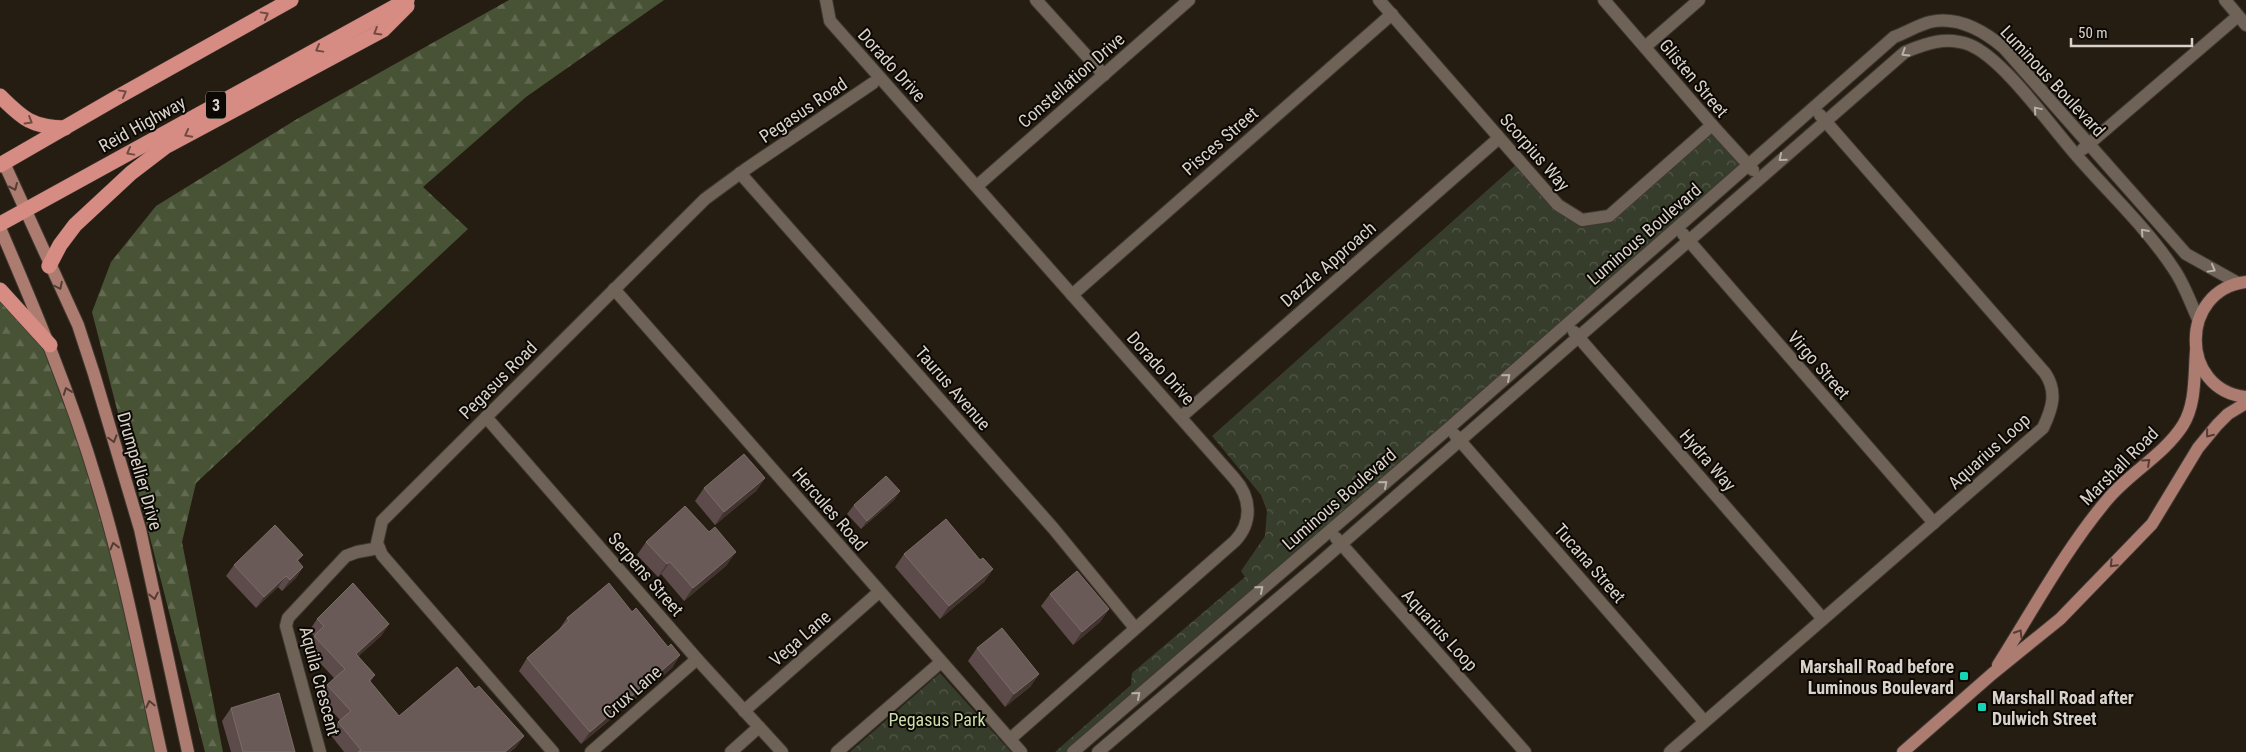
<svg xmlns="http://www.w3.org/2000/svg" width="2246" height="752" font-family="'Roboto Condensed',sans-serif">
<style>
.forest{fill:url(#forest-firs)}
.park{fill:url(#park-crowns)}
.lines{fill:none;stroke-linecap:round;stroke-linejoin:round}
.minor-casing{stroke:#3f3831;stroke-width:14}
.major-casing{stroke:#3f3831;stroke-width:14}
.highway-casing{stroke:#3f3831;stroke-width:16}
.minor{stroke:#6e6356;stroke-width:12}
.major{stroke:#ac7c70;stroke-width:12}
.highway{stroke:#d68c82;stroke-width:15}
.wall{fill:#5c4b4a}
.shaded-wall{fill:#41332e}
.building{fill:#6a5a57;stroke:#7b6c69}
.oneway{stroke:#714a43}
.oneway2{stroke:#b8b1a7}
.oneway3{stroke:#543c35}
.poi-dot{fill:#14d5b3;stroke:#0c0804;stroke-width:2}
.labels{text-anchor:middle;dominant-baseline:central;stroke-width:4;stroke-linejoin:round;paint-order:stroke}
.shield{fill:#0c0804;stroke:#9b958f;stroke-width:1}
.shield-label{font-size:16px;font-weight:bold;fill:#d8d2ca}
.street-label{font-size:18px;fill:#d8d2ca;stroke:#0c0804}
.poi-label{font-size:18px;font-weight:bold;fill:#d8d2ca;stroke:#0c0804;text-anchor:end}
.park-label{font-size:18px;fill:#ccdfa8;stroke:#0c0804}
</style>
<defs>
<pattern id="forest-firs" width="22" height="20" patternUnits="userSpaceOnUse" patternTransform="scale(1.25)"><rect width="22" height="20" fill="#485235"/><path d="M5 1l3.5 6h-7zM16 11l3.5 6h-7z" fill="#626a51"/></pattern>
<pattern id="park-crowns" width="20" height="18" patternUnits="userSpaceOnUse" patternTransform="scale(1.25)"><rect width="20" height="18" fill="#373d2b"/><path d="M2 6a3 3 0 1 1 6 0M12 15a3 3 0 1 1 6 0" fill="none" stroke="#535848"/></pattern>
</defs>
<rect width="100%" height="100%" fill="#261d12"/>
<g class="forest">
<polygon points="509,0 664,0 526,97 423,187 468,229 196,483 182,542 223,752 205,752 92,312 111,262 156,206 297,119"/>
<polygon points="0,292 50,345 83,436 161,752 0,752"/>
</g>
<g class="park">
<polygon points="1712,125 1748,165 1073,752 1055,752 1131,685 1132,673 1245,577 1241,571 1265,536 1267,511 1261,495 1212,436 1520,161 1582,220 1609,216"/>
<polygon points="940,673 1011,752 850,752"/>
</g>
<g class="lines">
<g class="minor-casing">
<g id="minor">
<path d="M826 0 830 21 1234 478C1251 497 1253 522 1235 541L1010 739"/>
<polyline points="1036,0 1104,75"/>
<polyline points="1379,0 1558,205 1582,220 1609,216 1712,125"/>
<polyline points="1604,0 1712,125 1753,170"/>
<polyline points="2225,0 2246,25"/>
<polyline points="1645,47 1699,0"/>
<polyline points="2083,149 2238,16"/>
<polyline points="740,173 1053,528 1135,628"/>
<polyline points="977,186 1189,0"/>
<polyline points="1683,234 1934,523"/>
<polyline points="614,289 1021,752"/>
<polyline points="1072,295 1392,14"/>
<polyline points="1574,332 1823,619"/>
<polyline points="486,417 697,659 782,752"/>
<polyline points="1181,417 1499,138"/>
<polyline points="1455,435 1704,721"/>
<polyline points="1336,538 1525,752"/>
<polyline points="744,711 879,592"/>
<polyline points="320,752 286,626 288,618 346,556 357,552 379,548"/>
<polyline points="553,752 382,555 377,543 382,521 705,199 746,169 873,83"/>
<polyline points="591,752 697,659"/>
<polyline points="731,752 759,727"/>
<polyline points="837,752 941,662"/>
<path d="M1073 752 1449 428 1894 37C1905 33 1918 25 1930 22 1957 16 1984 31 2004 48L2186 254 2238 283"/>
<path d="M1098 752 1315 567 1905 52C1927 43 1946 36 1970 45 2004 59 2051 127 2077 156 2109 193 2146 227 2173 268 2184 283 2190 302 2198 319"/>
<path d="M1670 752 2043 428C2052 409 2058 392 2045 373L1820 115"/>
</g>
</g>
<g class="major-casing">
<g id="major">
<polyline points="4,163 78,325 94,374 140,529 188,752"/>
<path d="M0 228C36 312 71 395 97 483 124 571 141 662 161 752"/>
<path d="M2246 282C2179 290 2179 390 2246 397"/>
<path d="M1998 665C2033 610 2065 550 2107 500 2129 473 2164 455 2183 425 2196 404 2194 376 2196 351"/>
<polyline points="1903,752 1992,674 2060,619 2152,524 2198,448 2217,425 2228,414 2246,403"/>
</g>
</g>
<g class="highway-casing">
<g id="highway">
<path d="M0 96C23 119 32 127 65 128"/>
<polyline points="0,165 116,98 291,0"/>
<polyline points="0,224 407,0"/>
<polyline points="49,266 60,245 75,225 131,173 165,147 383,30 407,6"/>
<polyline points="0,290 50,345"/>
</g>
</g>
<use href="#minor" class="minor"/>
<use href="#major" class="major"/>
<use href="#highway" class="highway"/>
</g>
<g class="wall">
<polygon points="765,478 756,491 715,525 695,501 704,488"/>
<polygon points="900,491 894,500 861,529 847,514 854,505"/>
<polygon points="646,542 727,565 684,601 661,574 658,577 637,555"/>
<polygon points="904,554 980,560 993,569 984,582 940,619 895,567"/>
<polygon points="303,555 298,561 303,567 296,578 282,591 278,587 256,608 226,576 234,565"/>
<polygon points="1050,594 1109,609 1100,622 1073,645 1041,606"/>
<polygon points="632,612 668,647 680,655 672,668 581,744 519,671 527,658 558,631 567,618"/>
<polygon points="317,619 389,624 381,636 358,656 375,675 370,682 399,716 475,689 524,736 515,748 510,752 344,752 330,734 340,720 319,697 327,685 334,678 306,648 314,636 309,631"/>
<polygon points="977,648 1039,674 1030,687 1005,707 968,661"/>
<polygon points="231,708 295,752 231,752 222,721"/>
</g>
<g class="shaded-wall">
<polygon points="765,478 756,491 715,525 724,512"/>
<polygon points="900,491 894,500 861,529 867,521"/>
<polygon points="736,552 727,565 684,601 693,588"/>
<polygon points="670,562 661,574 658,577 667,564"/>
<polygon points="303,567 296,578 282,591 290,580"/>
<polygon points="993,569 984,582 940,619 949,606"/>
<polygon points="286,576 278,587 256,608 264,597"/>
<polygon points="1109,609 1100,622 1073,645 1082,632"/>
<polygon points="389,624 381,636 348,666 356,654"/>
<polygon points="680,655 672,668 581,744 590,732"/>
<polygon points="1039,674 1030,687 1005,707 1014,694"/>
<polygon points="524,736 515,748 510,752 505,752"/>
</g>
<g class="building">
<polygon points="744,454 765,478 724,512 704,488"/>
<polygon points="886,476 900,491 867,521 854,505"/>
<polygon points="685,506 709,532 715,527 736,552 693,588 670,562 667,564 646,542"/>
<polygon points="946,519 980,560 983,558 993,569 949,606 904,554"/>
<polygon points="275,525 303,555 297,560 303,567 290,580 286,576 264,597 234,565"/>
<polygon points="1077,571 1109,609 1082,632 1050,594"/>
<polygon points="353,583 389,624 356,654 375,675 369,680 399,716 457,667 475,689 479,686 524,736 505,752 358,752 361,750 338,722 351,711 327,685 345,669 314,636 324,626 317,619"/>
<polygon points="609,583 632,612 636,608 668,647 671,644 680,655 590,732 527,658 569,621 567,618"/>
<polygon points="1002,628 1039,674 1014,694 977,648"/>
<polygon points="279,693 295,752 243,752 231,708"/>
</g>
<defs><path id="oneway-chevron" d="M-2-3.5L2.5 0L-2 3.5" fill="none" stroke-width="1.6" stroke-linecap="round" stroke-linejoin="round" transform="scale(1.25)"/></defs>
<g class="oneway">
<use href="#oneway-chevron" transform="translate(265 15) rotate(-29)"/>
<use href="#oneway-chevron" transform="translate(377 32) rotate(149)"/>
<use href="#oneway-chevron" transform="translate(319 49) rotate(151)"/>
<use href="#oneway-chevron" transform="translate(123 93) rotate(-29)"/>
<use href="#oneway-chevron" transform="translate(29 121) rotate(31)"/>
<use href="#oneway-chevron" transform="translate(188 134) rotate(152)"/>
<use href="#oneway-chevron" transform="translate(130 152) rotate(151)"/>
</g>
<g class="oneway2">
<use href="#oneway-chevron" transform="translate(1905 53) rotate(148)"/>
<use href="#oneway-chevron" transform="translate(2037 110) rotate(-130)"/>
<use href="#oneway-chevron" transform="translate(1782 158) rotate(140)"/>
<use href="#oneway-chevron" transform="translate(2144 232) rotate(-132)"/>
<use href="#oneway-chevron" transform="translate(2212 269) rotate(29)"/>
<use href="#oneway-chevron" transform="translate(1507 377) rotate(-41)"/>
<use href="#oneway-chevron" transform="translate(1384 484) rotate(-41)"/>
<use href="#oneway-chevron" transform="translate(1260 589) rotate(-41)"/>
<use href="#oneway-chevron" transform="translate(1137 695) rotate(-41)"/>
</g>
<g class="oneway3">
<use href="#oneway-chevron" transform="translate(14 187) rotate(66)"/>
<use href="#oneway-chevron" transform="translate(59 286) rotate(64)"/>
<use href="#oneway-chevron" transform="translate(67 391) rotate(-110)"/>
<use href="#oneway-chevron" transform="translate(2209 434) rotate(129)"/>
<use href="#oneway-chevron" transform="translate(113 439) rotate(74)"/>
<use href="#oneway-chevron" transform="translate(2147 462) rotate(-42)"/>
<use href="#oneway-chevron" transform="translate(114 546) rotate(-104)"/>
<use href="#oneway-chevron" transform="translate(2113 564) rotate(134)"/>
<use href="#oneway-chevron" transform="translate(154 596) rotate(78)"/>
<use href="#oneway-chevron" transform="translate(2019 633) rotate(-58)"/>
<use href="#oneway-chevron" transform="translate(150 704) rotate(-103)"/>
</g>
<g class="poi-dot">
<rect x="1959" y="671" width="10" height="10" rx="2.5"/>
<rect x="1977" y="702" width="10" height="10" rx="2.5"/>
</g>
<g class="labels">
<rect class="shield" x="206" y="91.5" width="20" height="27" rx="4"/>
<g class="shield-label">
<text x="216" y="105">3</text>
</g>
<g class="street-label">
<text transform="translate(892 65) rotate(48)">Dorado Drive</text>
<text transform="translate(1694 78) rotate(50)">Glisten Street</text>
<text transform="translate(1071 80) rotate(-41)">Constellation Drive</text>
<text transform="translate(2053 81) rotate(47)">Luminous Boulevard</text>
<text transform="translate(803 110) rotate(-34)">Pegasus Road</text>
<text transform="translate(142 124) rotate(-29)">Reid Highway</text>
<text transform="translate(1220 141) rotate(-41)">Pisces Street</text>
<text transform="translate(1535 152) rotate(49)">Scorpius Way</text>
<text transform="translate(1644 234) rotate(-41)">Luminous Boulevard</text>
<text transform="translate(1328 264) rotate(-41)">Dazzle Approach</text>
<text transform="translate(1819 365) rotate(49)">Virgo Street</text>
<text transform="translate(1161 368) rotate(48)">Dorado Drive</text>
<text transform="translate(498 380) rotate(-45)">Pegasus Road</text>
<text transform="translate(953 388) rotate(49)">Taurus Avenue</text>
<text transform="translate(1989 451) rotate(-42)">Aquarius Loop</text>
<text transform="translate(1708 460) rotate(49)">Hydra Way</text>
<text transform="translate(2119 466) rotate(-45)">Marshall Road</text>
<text transform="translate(140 471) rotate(74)">Drumpellier Drive</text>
<text transform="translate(1339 499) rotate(-41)">Luminous Boulevard</text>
<text transform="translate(830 509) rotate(49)">Hercules Road</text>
<text transform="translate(1590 563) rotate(49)">Tucana Street</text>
<text transform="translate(646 574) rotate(49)">Serpens Street</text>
<text transform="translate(1440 630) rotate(48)">Aquarius Loop</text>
<text transform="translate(800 638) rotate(-41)">Vega Lane</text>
<text transform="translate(320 681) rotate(75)">Aquila Crescent</text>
<text transform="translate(632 692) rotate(-41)">Crux Lane</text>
</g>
<g class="poi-label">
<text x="1954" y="666">Marshall Road before<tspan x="1954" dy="21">Luminous Boulevard</tspan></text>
<text x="1992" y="697" text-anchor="start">Marshall Road after<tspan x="1992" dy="21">Dulwich Street</tspan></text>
</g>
<g class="park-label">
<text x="937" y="719">Pegasus Park</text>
</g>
</g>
<path d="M2071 38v8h121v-8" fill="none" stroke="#d8d2ca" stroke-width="2.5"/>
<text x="2078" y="38" font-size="15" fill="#d8d2ca" stroke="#0c0804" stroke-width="4" paint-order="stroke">50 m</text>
</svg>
